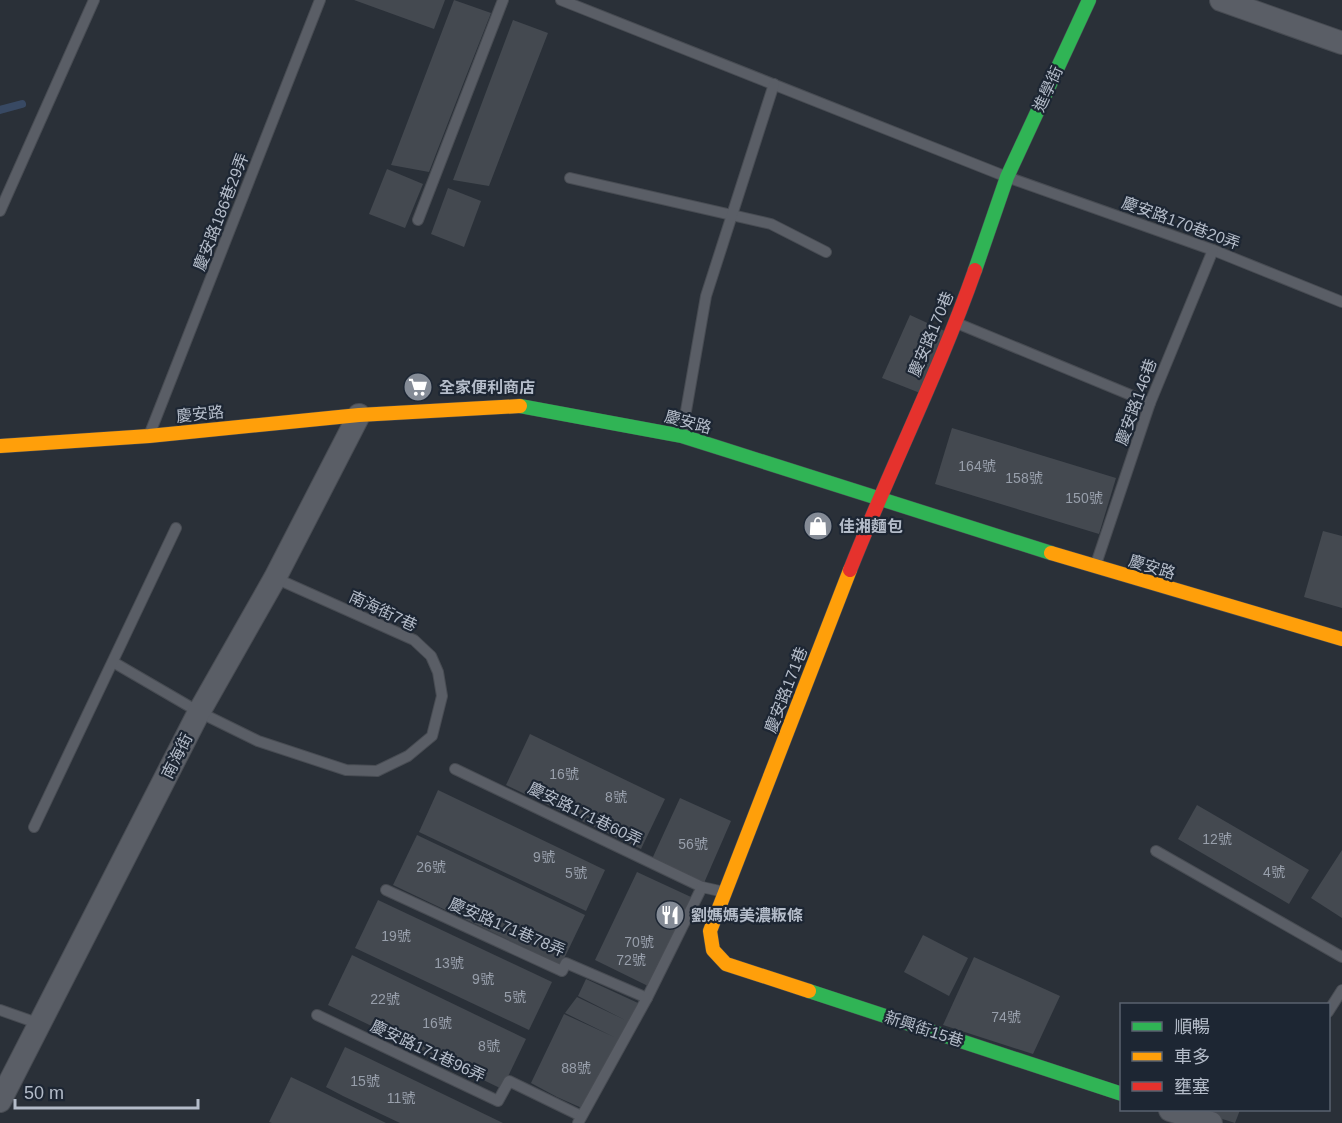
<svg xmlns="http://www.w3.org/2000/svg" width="1342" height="1123" font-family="Helvetica,'Noto Sans TC',sans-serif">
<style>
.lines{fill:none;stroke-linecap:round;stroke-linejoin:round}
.stream{stroke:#384963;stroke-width:8}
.building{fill:#444950}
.lane-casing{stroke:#484c53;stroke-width:12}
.street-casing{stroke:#484c53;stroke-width:24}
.fast-casing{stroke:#484c53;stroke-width:15}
.slow-casing{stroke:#484c53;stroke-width:15}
.jam-casing{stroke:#484c53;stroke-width:15}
.lane{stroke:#5a5e66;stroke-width:10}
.street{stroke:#5a5e66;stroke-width:22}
.fast{stroke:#30b455;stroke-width:14}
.slow{stroke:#ff9f0a;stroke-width:14}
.jam{stroke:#e5322d;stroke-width:14}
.labels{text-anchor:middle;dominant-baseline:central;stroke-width:4.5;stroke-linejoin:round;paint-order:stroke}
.number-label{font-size:14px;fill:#989fab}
.street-label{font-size:16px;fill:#b4bcc9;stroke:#1d2633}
.poi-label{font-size:16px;font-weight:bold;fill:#b4bcc9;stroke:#1d2633;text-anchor:start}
</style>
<rect width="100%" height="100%" fill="#2a3038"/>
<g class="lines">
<polyline class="stream" points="0,110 22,104"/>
</g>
<g class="building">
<polygon points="354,0 445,0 434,29"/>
<polygon points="454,0 491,13 465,79 429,172 391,165"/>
<polygon points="513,20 548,33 522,100 489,186 453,180"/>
<polygon points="387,169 423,184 405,228 369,214"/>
<polygon points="448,188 481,201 464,247 431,234"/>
<polygon points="910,315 947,332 920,393 882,378"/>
<polygon points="952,428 1116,478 1099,534 935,484"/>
<polygon points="1323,531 1342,536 1342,608 1304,597"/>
<polygon points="530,734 665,799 641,849 506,785"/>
<polygon points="438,790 605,870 586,911 419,832"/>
<polygon points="680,798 731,821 704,883 652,859"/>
<polygon points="1197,805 1309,870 1289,904 1178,839"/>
<polygon points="417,835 585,915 561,965 393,885"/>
<polygon points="1342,850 1342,918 1311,898"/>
<polygon points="637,872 691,897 648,986 595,960"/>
<polygon points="378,900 552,982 529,1030 355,948"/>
<polygon points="923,935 968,958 949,996 904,972"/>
<polygon points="352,955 526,1039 502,1089 328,1005"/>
<polygon points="974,957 1060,996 1033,1054 943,1025"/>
<polygon points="586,979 638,1003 584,1109 557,1097 531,1083 564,1014 614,1037 565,1013 577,997 625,1020 578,996"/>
<polygon points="345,1047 362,1055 503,1123 400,1123 343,1096 326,1087"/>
<polygon points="291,1077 308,1085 386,1123 272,1123 269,1122"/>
<polygon points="1194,1110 1240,1110 1235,1123"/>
</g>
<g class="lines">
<g class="lane-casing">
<g id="lane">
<polyline points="561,0 1007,177 1213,250 1342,302"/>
<polyline points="570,178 771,224 826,252"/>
<polyline points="0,211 94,0"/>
<polyline points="418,220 503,0"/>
<polyline points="959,324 1150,403"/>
<polyline points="150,433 320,0"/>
<polyline points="682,434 706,296 774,84"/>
<polyline points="1096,564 1150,403 1213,250"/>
<polyline points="113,662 199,712 258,741 346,770 377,771 408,756 432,736 442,696 438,672 431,656 414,640 275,578"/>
<polyline points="455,769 702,887"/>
<polyline points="34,827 176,528"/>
<polyline points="1156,851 1342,957"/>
<polyline points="386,890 562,971 566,963 647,998"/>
<polyline points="0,1010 40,1024"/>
<polyline points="1328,1012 1342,990"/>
<polyline points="317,1015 498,1101 509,1081 581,1116"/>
<polyline points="578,1123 647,998 702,887 724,892"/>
</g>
</g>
<g class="street-casing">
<g id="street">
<polyline points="1221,0 1342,43"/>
<polyline points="0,1101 199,712 275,578 359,415"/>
<polyline points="1170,1110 1211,1123"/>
</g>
</g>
<g class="fast-casing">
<g id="fast">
<polyline points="975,270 1007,177 1089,0"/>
<polyline points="520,406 682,436 1051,553"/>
<polyline points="809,991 1122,1094"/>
</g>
</g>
<g class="slow-casing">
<g id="slow">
<polyline points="0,446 149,436 359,415 520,406"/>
<polyline points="1051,553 1342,639"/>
<polyline points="809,991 726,964 713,950 710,931 850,570"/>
</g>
</g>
<g class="jam-casing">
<path id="jam" d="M850 570C890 469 939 372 975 270"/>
</g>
<use href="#lane" class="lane"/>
<use href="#street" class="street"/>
<use href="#fast" class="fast"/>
<use href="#slow" class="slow"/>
<use href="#jam" class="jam"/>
</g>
<defs>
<g id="supermarket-disc" transform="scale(1.5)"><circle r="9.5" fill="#848b96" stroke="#1d2633"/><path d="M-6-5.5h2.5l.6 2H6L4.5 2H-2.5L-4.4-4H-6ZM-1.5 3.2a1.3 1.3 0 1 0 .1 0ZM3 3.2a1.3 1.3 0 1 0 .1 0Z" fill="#fff"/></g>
<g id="shop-disc" transform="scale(1.5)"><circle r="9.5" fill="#848b96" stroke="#1d2633"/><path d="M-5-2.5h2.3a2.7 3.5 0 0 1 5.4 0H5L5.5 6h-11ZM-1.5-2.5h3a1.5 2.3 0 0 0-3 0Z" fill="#fff"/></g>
<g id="restaurant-disc" transform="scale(1.5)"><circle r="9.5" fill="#848b96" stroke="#1d2633"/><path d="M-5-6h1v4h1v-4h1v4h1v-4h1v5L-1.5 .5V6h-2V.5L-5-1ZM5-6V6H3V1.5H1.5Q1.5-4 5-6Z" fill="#fff"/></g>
</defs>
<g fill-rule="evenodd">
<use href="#supermarket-disc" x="418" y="387"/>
<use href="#shop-disc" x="818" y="526"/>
<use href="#restaurant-disc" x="670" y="915"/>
</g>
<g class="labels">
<g class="number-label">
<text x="977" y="466">164號</text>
<text x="1024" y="478">158號</text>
<text x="1084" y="498">150號</text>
<text x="564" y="774">16號</text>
<text x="616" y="797">8號</text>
<text x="1217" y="839">12號</text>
<text x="693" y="844">56號</text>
<text x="544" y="857">9號</text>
<text x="431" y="867">26號</text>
<text x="1274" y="872">4號</text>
<text x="576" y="873">5號</text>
<text x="396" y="936">19號</text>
<text x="639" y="942">70號</text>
<text x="631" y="960">72號</text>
<text x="449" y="963">13號</text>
<text x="483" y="979">9號</text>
<text x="515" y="997">5號</text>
<text x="385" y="999">22號</text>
<text x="1006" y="1017">74號</text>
<text x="437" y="1023">16號</text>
<text x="489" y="1046">8號</text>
<text x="576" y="1068">88號</text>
<text x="365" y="1081">15號</text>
<text x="401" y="1098">11號</text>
</g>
<g class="street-label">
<text transform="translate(1048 89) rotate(-65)">進學街</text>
<text transform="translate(221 212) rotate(-69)">慶安路186巷29弄</text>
<text transform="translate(1181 223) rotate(20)">慶安路170巷20弄</text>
<text transform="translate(931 334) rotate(-67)">慶安路170巷</text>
<text transform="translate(1136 402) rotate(-70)">慶安路146巷</text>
<text transform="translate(200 414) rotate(-6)">慶安路</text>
<text transform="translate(688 422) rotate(15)">慶安路</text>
<text transform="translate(1152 567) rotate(17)">慶安路</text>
<text transform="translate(383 611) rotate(25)">南海街7巷</text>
<text transform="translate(786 690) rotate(-69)">慶安路171巷</text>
<text transform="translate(177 756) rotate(-63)">南海街</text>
<text transform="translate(585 814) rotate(26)">慶安路171巷60弄</text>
<text transform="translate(507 927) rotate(23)">慶安路171巷78弄</text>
<text transform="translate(924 1029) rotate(18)">新興街15巷</text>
<text transform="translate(428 1051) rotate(25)">慶安路171巷96弄</text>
</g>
<g class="poi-label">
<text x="439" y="387">全家便利商店</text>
<text x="839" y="526">佳湘麵包</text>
<text x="691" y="915">劉媽媽美濃粄條</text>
</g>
</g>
<rect x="1120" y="1003" width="210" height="108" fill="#1d2633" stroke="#59626f" stroke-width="1.5"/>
<rect x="1132" y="1022" width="30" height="9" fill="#30b455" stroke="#59626f" stroke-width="1.5"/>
<text x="1174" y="1033" font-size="18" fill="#b4bcc9">順暢</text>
<rect x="1132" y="1052" width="30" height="9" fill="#ff9f0a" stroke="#59626f" stroke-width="1.5"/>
<text x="1174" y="1063" font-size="18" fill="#b4bcc9">車多</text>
<rect x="1132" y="1082" width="30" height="9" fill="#e5322d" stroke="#59626f" stroke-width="1.5"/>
<text x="1174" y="1093" font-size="18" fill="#b4bcc9">壅塞</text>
<path d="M15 1099v9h183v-9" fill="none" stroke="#b4bcc9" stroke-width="3"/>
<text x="24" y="1099" font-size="18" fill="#b4bcc9" stroke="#1d2633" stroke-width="4.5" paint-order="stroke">50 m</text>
</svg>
